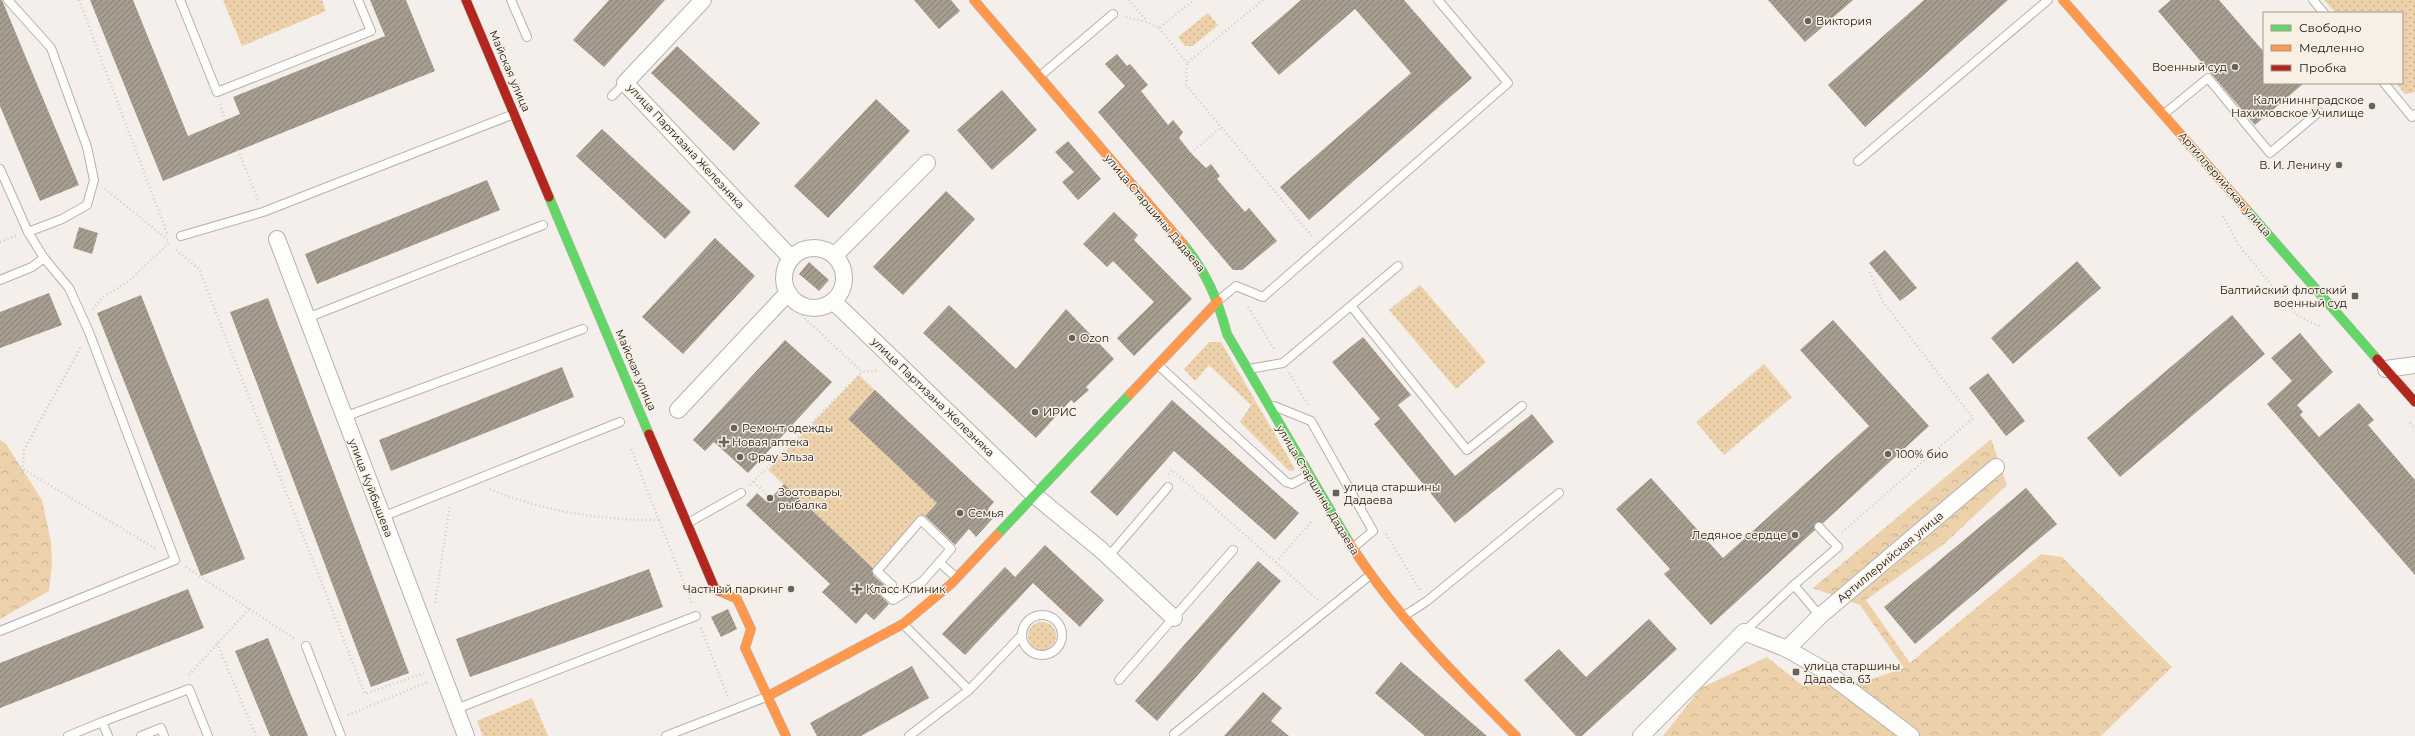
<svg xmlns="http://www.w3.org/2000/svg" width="2415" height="736" font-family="Montserrat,sans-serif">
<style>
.green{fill:url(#green-dots)}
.forest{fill:url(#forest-crowns)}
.building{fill:url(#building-hatch)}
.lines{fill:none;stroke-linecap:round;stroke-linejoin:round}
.lane-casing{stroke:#b6b2ae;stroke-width:10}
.street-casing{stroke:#b6b2ae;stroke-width:18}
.fast-casing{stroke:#b6b2ae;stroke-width:10}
.slow-casing{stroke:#b6b2ae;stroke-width:10}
.jam-casing{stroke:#b6b2ae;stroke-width:10}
.path{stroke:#cecdca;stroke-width:2.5;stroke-dasharray:1 3;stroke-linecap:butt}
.lane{stroke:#fdfdfc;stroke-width:8}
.street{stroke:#fdfdfc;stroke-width:16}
.fast{stroke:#63d668;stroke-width:9}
.slow{stroke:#ff974d;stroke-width:9}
.jam{stroke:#b3261e;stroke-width:9}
.poi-dot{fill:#66625e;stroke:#f9f0e5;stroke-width:1.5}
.labels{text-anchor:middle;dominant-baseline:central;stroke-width:3;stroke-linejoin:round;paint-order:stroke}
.poi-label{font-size:11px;fill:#191612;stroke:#f9f0e5;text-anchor:start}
.street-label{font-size:11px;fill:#191612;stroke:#f9f0e5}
</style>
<defs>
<pattern id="green-dots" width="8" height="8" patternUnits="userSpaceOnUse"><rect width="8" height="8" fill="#edd1aa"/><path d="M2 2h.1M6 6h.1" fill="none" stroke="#cbb391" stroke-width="1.8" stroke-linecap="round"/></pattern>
<pattern id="forest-crowns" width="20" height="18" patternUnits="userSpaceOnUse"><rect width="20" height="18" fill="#edd1aa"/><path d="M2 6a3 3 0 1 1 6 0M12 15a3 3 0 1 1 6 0" fill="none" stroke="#cbb391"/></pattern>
<pattern id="building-hatch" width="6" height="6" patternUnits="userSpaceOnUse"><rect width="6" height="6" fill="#a69c8f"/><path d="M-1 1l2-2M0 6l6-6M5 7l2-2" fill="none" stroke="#867e73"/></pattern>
</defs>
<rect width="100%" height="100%" fill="#f4efea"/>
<g class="green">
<polygon points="223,0 322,0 326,11 242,46"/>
<polygon points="2324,0 2415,0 2415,92 2405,94 2396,83 2402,83 2402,13 2336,13"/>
<polygon points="1208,13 1218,25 1193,46 1185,46 1178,37"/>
<polygon points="1420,285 1486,362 1456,389 1389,310"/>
<polygon points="1209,342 1221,342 1295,469 1292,471 1288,470 1240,422 1251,405 1209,365 1195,381 1184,369"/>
<polygon points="1764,364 1792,397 1724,455 1696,422"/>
<polygon points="859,375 875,390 848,419 937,503 877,571 768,470"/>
<circle cx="1042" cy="636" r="14"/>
<polygon points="532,698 548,736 483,736 477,721"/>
</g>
<g class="forest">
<polygon points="1991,439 2007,485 1944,544 1866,600 1910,663 2041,554 2062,557 2172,667 2101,736 1663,736 1701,688 1767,657 1803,686 1864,682 1904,668 1860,605 1813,588"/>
<polygon points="0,440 6,444 42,500 51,542 52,564 49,591 0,619"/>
</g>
<g class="building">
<polygon points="0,0 2,0 79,185 40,201 0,106"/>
<polygon points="90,0 133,0 188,136 240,114 233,97 385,36 370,0 406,0 435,71 163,181"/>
<polygon points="609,0 665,0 604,67 573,40"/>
<polygon points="914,0 951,0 960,11 939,29"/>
<polygon points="1301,0 1404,0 1472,78 1309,220 1280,187 1411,73 1355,9 1279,75 1251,43"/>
<polygon points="1768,0 1853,0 1805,42"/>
<polygon points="1924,0 2008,0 1865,127 1828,85"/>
<polygon points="2171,0 2219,0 2264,52 2264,83 2304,83 2255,125 2158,11"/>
<polygon points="677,46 760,123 734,151 651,73"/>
<polygon points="1117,54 1127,66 1130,64 1148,85 1141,91 1168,125 1173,120 1183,132 1179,138 1191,153 1206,168 1211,164 1220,176 1217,179 1245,212 1249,208 1277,241 1242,270 1233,270 1098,112 1125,86 1105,64"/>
<polygon points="1002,90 1037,130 992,170 957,130"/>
<polygon points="876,99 910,131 828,218 794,186"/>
<polygon points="602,129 691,212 665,239 576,156"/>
<polygon points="1068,141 1101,179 1078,200 1062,182 1074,172 1055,152"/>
<polygon points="487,180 500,210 317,284 305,254"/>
<polygon points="946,191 975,219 903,295 873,267"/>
<polygon points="1114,212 1138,235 1134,240 1192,299 1134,356 1117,338 1154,302 1113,261 1107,267 1083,244"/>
<polygon points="79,227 98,233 92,254 73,248"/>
<polygon points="715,238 755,276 683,354 642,317"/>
<polygon points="1885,250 1917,288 1900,301 1869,263"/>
<polygon points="2077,261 2101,288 2013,364 1991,338"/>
<polygon points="809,262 829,280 819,291 799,274"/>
<polygon points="49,293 62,325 0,348 0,312"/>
<polygon points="141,295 245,559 201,576 97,313"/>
<polygon points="268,298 409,673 371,687 230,312"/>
<polygon points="949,305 1016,369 1066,309 1114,359 1086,387 1089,390 1074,403 1071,400 1036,438 923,333"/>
<polygon points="2232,315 2265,354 2120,477 2087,438"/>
<polygon points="1833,320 1929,426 1823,523 1816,523 1815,530 1711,625 1664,574 1670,569 1616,509 1651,478 1723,558 1869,426 1800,350"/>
<polygon points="2300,333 2333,372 2297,405 2303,412 2300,415 2319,437 2359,403 2374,420 2368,425 2415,480 2415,575 2267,404 2292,381 2271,358"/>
<polygon points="1363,337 1411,395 1398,405 1455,476 1532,414 1554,442 1455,523 1374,424 1380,419 1332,362"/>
<polygon points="785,340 832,382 748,473 714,442 705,451 693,440"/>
<polygon points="562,367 574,397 391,471 379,440"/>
<polygon points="1988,373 2025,421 2006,436 1969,388"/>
<polygon points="875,390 994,502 988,509 995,516 976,537 969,529 955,545 925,516 937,503 848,419"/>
<polygon points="1172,400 1299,513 1275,540 1174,451 1117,516 1090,492"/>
<polygon points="784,484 873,568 873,575 884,585 880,595 889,604 874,620 866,613 856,624 822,592 830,584 746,505 757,493 767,502"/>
<polygon points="2026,488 2057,524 1915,644 1884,607"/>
<polygon points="1045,545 1104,600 1080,627 1033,583 965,655 942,634 1005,567 1015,577"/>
<polygon points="1258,561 1281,581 1157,721 1135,701"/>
<polygon points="649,569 663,607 470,677 456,639"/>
<polygon points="188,589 204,628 0,708 0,663"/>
<polygon points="728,609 737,629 721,637 711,617"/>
<polygon points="1649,619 1677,649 1582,736 1576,736 1524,680 1559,649 1586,677"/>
<polygon points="268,638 287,685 308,736 270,736 235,651"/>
<polygon points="1401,662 1487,736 1425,736 1375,693"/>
<polygon points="912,666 929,698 861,736 817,736 810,723"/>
<polygon points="1263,692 1282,708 1271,721 1289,736 1224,736"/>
</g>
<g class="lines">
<g class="lane-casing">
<g id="lane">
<polyline points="8,0 51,48 87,147 94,180 87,205 62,219 28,232"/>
<polyline points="180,0 217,92 371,31 358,0"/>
<polyline points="511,0 527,37"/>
<polyline points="2313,0 2324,13"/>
<polyline points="1040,76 1113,14"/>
<polyline points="2384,83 2412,117 2415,114"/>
<polyline points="612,96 625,83"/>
<polyline points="2164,114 2208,78 2270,153 2319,112"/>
<polyline points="1858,161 2048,0"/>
<polyline points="0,169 28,232 44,258 69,288 89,332 175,560 0,631"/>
<polyline points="181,236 263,212 514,114"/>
<polyline points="0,280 32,267 44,258"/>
<polyline points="1219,300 1236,286 1263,297 1508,83 1438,0"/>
<polyline points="1352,307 1467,450 1522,406"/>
<polyline points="307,318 543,225"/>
<polyline points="1158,365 1286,482 1292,484 1307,476"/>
<polyline points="1249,369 1283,363 1398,266"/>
<polyline points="1274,406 1311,421 1373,531 1354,547"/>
<polyline points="344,417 583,329"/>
<polyline points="382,517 620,422"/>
<polygon points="921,520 951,549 922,582 893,600 885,593 892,585 877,571"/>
<polyline points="688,523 741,493"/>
<polyline points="1819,527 1838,547 1794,585 1820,616"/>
<polyline points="1108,557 1168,487"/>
<polyline points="940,563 956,577"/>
<circle cx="1042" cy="635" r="20"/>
<polyline points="1404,616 1427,601 1559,493"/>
<polyline points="904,625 969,690 909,736"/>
<polyline points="1744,632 1794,585"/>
<polyline points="306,646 341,736"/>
<polyline points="1119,680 1233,550"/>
<polyline points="969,690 1021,636"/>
<polyline points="456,709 696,616"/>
<polyline points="1174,734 1369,576"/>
<polyline points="68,736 102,722"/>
<polyline points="108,736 102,722 189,689 208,736"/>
<polyline points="141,736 161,728 164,736"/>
<polyline points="666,736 766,697"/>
</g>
</g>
<g class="street-casing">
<g id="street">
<polyline points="703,0 625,83 791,258"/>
<polyline points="277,239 466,736"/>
<circle cx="814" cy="278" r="30"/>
<polyline points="835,255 927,163"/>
<polyline points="833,301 1033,494 1100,549 1174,618"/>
<polyline points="2386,369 2415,365"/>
<polyline points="678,410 783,298 789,294"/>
<polyline points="1787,649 1820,616 1996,467"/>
<polyline points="1641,736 1744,632 1787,649 1822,669 1911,736"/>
</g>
</g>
<g class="fast-casing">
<g id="fast">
<polyline points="549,197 649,434"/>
<polyline points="2246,209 2377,359"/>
<path d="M1183 244C1206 271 1218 300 1227 334L1349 542"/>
<polyline points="997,535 1130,394"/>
</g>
</g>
<g class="slow-casing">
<g id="slow">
<polyline points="974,0 1183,244"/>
<polyline points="2063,0 2246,209"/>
<polyline points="1130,394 1218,301"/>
<path d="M1349 542C1394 614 1456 676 1516 736"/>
<polyline points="719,591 737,599 751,629 745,648 786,736"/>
<polyline points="768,696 903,624 951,584 997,535"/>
</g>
</g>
<g class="jam-casing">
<g id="jam">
<polyline points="466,0 549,197"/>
<polyline points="2377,359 2415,402"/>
<polyline points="649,434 715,589 719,591"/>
</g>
</g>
<g class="path">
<polyline points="79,0 167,233"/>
<polyline points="1129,0 1147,21"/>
<polyline points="1263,0 1187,63 1186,85 1312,236"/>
<polyline points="1126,17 1147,22 1159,28 1194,0"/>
<polyline points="1159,28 1187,63"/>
<polyline points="220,104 225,120"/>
<polyline points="238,150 258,200"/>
<polyline points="1191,153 1221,127"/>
<polyline points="105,189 168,240"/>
<polyline points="2223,216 2239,246 2298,316 2321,327"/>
<polyline points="0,242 16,236"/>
<polyline points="176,250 199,269 365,694 424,673"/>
<polyline points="1248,307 1275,350"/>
<polyline points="93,309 103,297 129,281 169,243"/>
<polyline points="796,310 862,372 879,370"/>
<polyline points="1289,373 1308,405"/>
<polyline points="2410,423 2415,428"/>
<polyline points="631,449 692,604"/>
<polyline points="0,467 23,469 156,549"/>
<polyline points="1168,474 1172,470 1318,600"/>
<polyline points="754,482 770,498"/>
<polyline points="750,485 862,372"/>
<path d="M490 489C541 511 605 521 661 520"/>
<polyline points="1842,532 1973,418 1883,302 1869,271"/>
<polyline points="1386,534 1420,590"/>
<polyline points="0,538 21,488 24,450 81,347"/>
<polyline points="1276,562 1311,522"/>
<polyline points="186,567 295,639"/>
<polyline points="435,603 450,505"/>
<polyline points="701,628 728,697"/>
<polyline points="217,643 256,736"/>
<polyline points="189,675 249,609"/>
<polyline points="348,715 428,682"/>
</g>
<use href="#lane" class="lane"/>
<use href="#street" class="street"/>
<use href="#fast" class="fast"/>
<use href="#slow" class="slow"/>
<use href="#jam" class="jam"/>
</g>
<g class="poi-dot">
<circle cx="1808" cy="21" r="4"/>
<circle cx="2235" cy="67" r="4"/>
<circle cx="2372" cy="106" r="4"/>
<circle cx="2339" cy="165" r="4"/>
<rect x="2351" y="292" width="8" height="8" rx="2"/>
<circle cx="1072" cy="338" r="4"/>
<circle cx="1035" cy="412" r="4"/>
<circle cx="734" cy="428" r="4"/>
<path d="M722 436h4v4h4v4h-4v4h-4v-4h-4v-4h4z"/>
<circle cx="1888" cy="454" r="4"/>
<circle cx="740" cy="457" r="4"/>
<rect x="1332" y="489" width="8" height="8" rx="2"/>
<circle cx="770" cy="498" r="4"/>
<circle cx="960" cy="513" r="4"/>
<circle cx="1795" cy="535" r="4"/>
<circle cx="791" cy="589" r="4"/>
<path d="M855 583h4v4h4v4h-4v4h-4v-4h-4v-4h4z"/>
<rect x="1792" y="668" width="8" height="8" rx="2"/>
</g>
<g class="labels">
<g class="poi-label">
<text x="1816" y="21">Виктория</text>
<text x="2227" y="67" text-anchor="end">Военный суд</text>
<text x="2364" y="100" text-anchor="end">Калининнградское<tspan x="2364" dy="13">Нахимовское Училище</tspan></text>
<text x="2331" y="165" text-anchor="end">В. И. Ленину</text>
<text x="2347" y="290" text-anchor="end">Балтийский флотский<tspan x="2347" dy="13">военный суд</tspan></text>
<text x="1080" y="338">Ozon</text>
<text x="1043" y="412">ИРИС</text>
<text x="742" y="428">Ремонт одежды</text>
<text x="732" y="442">Новая аптека</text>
<text x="1896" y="454">100% био</text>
<text x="748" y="457">Фрау Эльза</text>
<text x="1344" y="487">улица старшины<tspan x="1344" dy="13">Дадаева</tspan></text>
<text x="778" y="492">Зоотовары,<tspan x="778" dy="13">рыбалка</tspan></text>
<text x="968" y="513">Семья</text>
<text x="1787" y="535" text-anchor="end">Ледяное сердце</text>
<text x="783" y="589" text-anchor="end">Частный паркинг</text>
<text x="866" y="589">Класс Клиник</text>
<text x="1804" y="666">улица старшины<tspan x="1804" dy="13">Дадаева, 63</tspan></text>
</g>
<g class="street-label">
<text transform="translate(510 71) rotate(67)">Майская улица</text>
<text transform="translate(686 146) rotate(47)">улица Партизана Железняка</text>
<text transform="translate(2225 184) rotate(49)">Артиллерийская улица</text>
<text transform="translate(1155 213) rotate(50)">улица Старшины Дадаева</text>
<text transform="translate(636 370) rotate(67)">Майская улица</text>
<text transform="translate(933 397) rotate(44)">улица Партизана Железняка</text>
<text transform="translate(371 488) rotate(69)">улица Куйбышева</text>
<text transform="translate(1318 490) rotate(59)">улица Старшины Дадаева</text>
<text transform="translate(1890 557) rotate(-40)">Артиллерийская улица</text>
</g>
</g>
<rect x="2263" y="12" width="140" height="72" fill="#f9f0e5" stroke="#9f9991"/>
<rect x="2271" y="25" width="20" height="6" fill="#63d668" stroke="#9f9991"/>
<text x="2299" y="32" font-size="12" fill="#191612">Свободно</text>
<rect x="2271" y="45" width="20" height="6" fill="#ff974d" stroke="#9f9991"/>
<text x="2299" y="52" font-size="12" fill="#191612">Медленно</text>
<rect x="2271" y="65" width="20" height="6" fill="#b3261e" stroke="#9f9991"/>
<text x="2299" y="72" font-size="12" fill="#191612">Пробка</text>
</svg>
